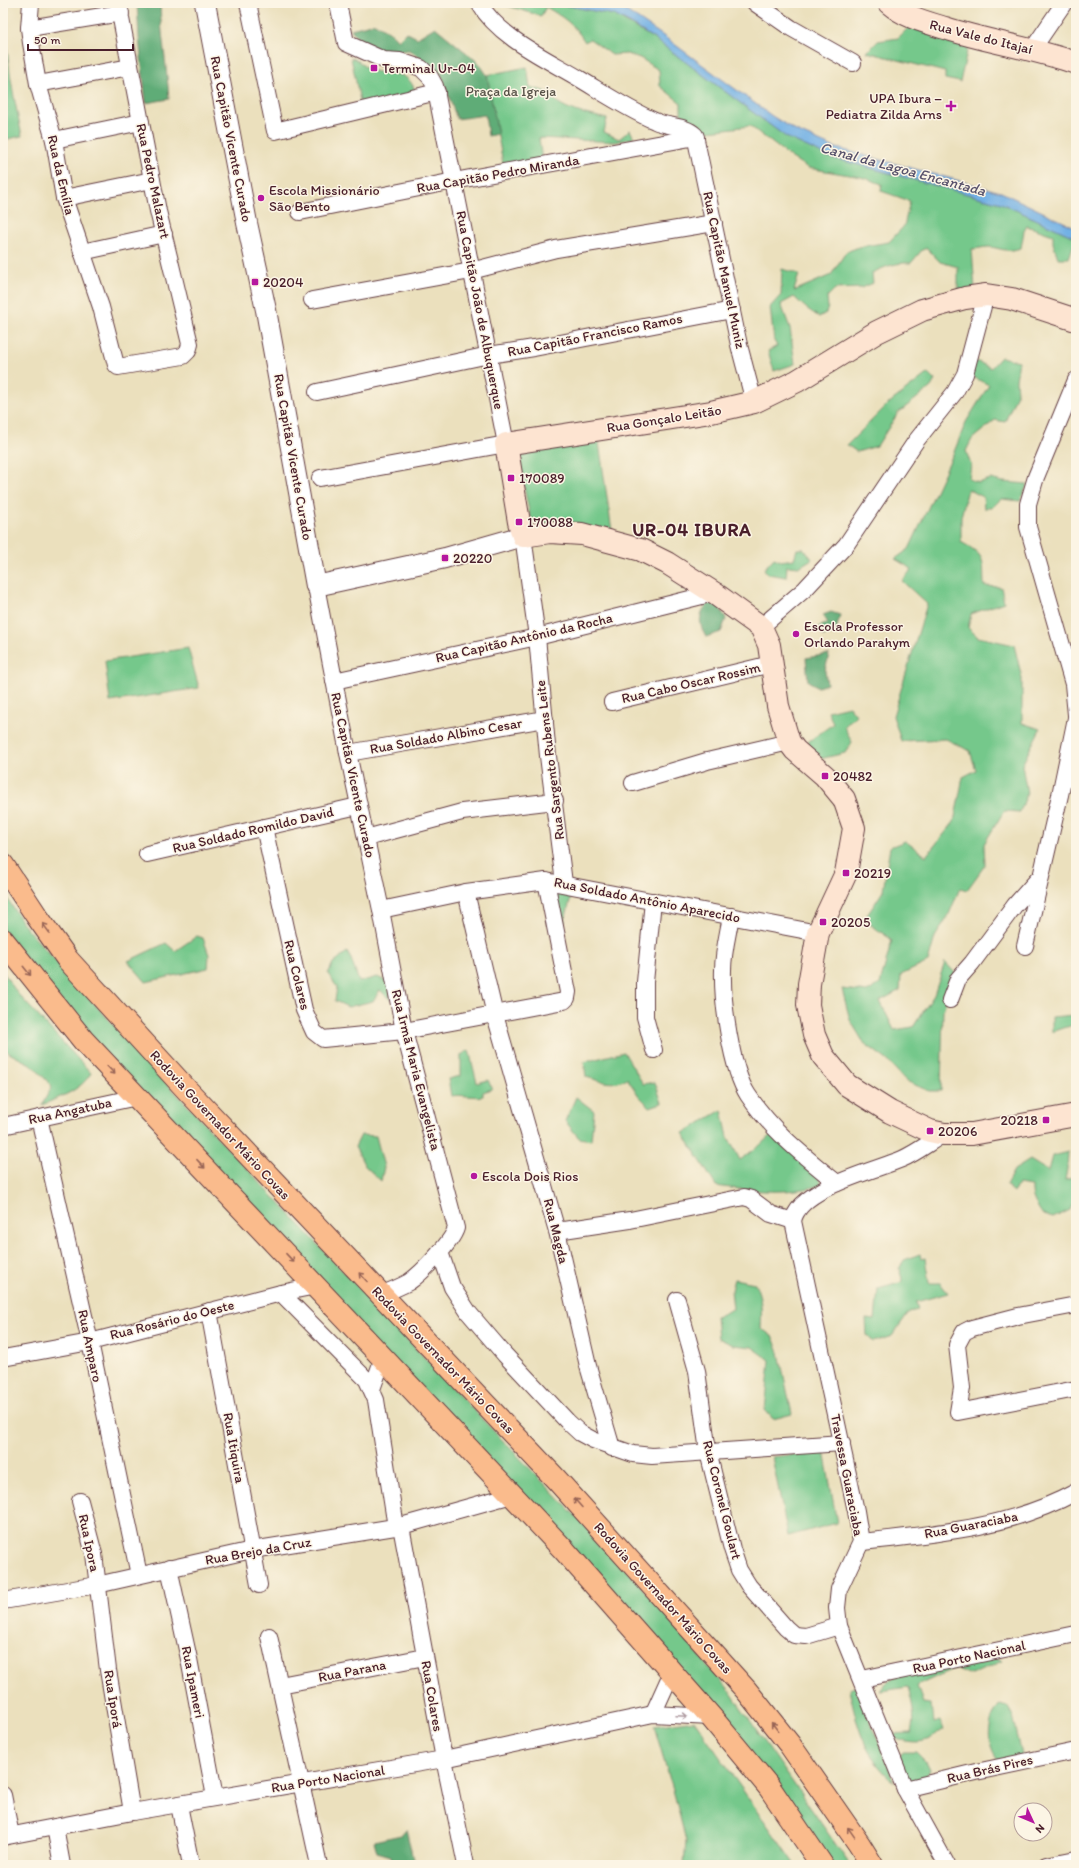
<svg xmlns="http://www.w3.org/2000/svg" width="1079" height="1868" font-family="Itim,sans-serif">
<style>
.green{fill:#74c88b;stroke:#5f745b}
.forest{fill:#5fac77;stroke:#546651}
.water{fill:#72b1e5;stroke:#5e6888}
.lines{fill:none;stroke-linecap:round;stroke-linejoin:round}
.minor-casing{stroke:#623c41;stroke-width:18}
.tertiary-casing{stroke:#623c41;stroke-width:22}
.secondary-casing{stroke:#623c41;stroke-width:24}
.trunk-casing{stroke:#623c41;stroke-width:24}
.minor{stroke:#fff;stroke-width:16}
.tertiary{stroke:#fff;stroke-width:20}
.secondary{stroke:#fde4d1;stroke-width:22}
.trunk{stroke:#fabb8c;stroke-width:22}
.oneway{stroke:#996557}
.oneway2{stroke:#ae9aa0}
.poi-dot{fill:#b5179e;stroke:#fcf5e5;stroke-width:1.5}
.labels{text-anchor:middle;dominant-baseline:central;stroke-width:3;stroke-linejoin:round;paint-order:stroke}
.street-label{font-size:14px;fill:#4a1f2b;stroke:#fcf5e5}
.poi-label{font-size:14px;fill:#4a1f2b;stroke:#fcf5e5;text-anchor:start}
.park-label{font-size:14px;fill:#575248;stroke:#fcf5e5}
.water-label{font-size:15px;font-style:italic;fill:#58526c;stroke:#fcf5e5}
.district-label{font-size:18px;font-weight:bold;letter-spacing:1px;fill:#4a1f2b;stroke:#fcf5e5}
</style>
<rect width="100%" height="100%" fill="#fcf5e5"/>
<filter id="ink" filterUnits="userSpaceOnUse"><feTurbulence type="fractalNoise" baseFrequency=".025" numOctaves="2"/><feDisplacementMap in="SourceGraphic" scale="8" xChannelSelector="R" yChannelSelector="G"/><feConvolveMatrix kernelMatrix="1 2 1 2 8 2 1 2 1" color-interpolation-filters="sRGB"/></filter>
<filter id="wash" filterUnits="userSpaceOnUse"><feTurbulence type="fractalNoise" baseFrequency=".012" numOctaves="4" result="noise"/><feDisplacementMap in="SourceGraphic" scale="16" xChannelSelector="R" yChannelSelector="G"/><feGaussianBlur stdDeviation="0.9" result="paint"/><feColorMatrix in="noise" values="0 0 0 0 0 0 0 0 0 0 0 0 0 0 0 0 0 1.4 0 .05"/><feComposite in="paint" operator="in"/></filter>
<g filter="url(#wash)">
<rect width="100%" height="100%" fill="#ebe0bd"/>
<g class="green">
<path d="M3 3H7C3 47 13 93 22 136L3 140Z"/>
<path d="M498 3H554L614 15 656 40 786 137 829 157 1001 203 1076 238V244L1073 246 1069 258H1058L1053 243V235L1027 226 1024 231 1021 248C1004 253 1002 248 989 247 983 247 977 249 972 249L975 290 958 293V267L940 262 927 248 922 250 911 263C897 262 884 267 872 273L873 283 862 288 835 289 827 297 828 307 826 313 819 317 806 308 794 297 781 304 790 328 795 364 774 371 768 351 777 346 774 341 770 307 781 295 782 269 799 274 794 291 831 275 846 252 859 247 889 242 904 226 910 201 881 191 882 184 861 177 808 168 792 158 750 126 700 132 681 114V103L660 86 659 70 640 58 627 54 612 55 590 39 585 42C574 24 564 18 546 7L541 16Z"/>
<polygon points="914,22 970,39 960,82 945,79 945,72 867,52 878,41 898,38"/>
<path d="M351 58C359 59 361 65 367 68 386 79 408 64 416 94L361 105Z"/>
<path d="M527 67 530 87 548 92C560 111 587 114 607 119L604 132 619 139 630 130 634 138 616 142 539 138 542 161 504 169 487 75Z"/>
<path d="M1001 357 1019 361 1016 380 1017 394 1005 422 995 420 972 439 966 451 971 465 969 479 979 483 990 479 1003 482 1028 484 1020 501 1001 499 992 508H984L983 497 968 489 961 517V542C986 556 983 558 984 586L1001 587 1004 602 971 614 968 628 978 637 1014 645 1022 678V723L1040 729 1022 765 1027 793 1020 812 1004 811 984 844 985 865 967 890 960 888 949 914 935 937 928 962 901 975 900 990 880 1001 894 1030 913 1027 934 995 945 962 955 973 943 1010 941 1091H929L906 1081 887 1060 864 1043 850 1020 842 989 867 992 880 984 892 940 864 920 883 891 890 847 905 841 926 856 954 822 963 777 976 770 970 751 946 739 901 741 893 716 927 604 902 581 912 569 895 559 909 549 954 452 966 422 989 385 971 376 974 360 991 368Z"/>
<polygon points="928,373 935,380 931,387 898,413 877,446 857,452 847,445 888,404"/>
<polygon points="598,436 612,531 536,523 530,516 518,459 521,453"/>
<polygon points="797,549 804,549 812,559 799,567 787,566 786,577 768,574 764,569 774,558 781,561 794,559"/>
<polygon points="188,648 199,688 110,702 105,661"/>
<polygon points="849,706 856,715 844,727 852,742 845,753 820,759 806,748 809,741 833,724 828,711"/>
<polygon points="554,891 572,893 563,928"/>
<polygon points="3,892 27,929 158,1074 483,1420 622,1564 731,1693 850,1865 819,1865 756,1766 120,1075 3,930"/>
<polygon points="197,936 203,938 209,955 208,968 146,982 128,961 166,943 175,951"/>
<polygon points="347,952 351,959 359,982 377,977 384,980 390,979 391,1001 380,990 373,1001 348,1007 335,1001 337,987 328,974 333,963"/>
<path d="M3 972 18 994 91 1073C82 1090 60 1097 42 1105L52 1086 32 1065 9 1053 3 1047Z"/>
<polygon points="1074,1002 1076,1002 1076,1024 1052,1032 1052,1017 1074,1015"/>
<path d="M469 1050 477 1083 488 1080 492 1089 483 1092V1096C472 1098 463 1094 451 1096L448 1079 461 1076V1055Z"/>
<path d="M624 1052 643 1084 655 1082 662 1103 650 1107 639 1096 627 1078C613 1087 601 1081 586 1077L584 1062Z"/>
<polygon points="576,1097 594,1111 591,1140 579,1138 565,1121"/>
<path d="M722 1110 728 1137 740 1160 759 1146 773 1133 819 1176 822 1185C788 1195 751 1191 716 1186L683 1133Z"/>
<polygon points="361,1135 376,1136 384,1167 381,1181 365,1166 355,1147"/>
<path d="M1068 1152 1067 1169 1065 1180 1076 1177V1195L1070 1210 1053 1218 1043 1215C1036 1205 1031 1198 1032 1186L1018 1184 1014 1192 1006 1185 1014 1170 1030 1160 1048 1171 1052 1156Z"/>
<polygon points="920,1254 921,1259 925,1258 929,1283 940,1283 948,1293 916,1302 918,1310 909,1312 892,1336 873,1342 867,1335 866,1319 875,1320 878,1289 903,1282 899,1269 904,1260"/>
<path d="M734 1279 755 1283C762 1298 762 1311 761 1328L773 1337 779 1353 792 1414 773 1419 765 1410 770 1360 752 1347 733 1345 718 1338 716 1317 733 1309 731 1290Z"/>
<polygon points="824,1451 837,1523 788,1536 772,1457"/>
<path d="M996 1657 1002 1661 971 1675 957 1669 946 1672 917 1686 923 1703 931 1704 933 1723 940 1721 944 1729C929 1740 925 1744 906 1741 899 1740 895 1740 890 1734L912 1733C916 1718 912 1702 908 1687L880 1691 885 1684 900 1674Z"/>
<path d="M857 1686 894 1782C863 1755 858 1727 849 1689Z"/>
<path d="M1000 1704 1007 1706 1013 1716 1022 1755 1007 1759H997C985 1743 988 1719 1000 1704Z"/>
<polygon points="694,1720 795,1865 684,1865 686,1841 675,1797 654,1726"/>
<polygon points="903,1752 916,1752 926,1762 930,1770 924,1780 908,1785 898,1758"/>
</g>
<g class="forest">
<path d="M137 3H160C161 35 167 67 169 99L146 103 139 38Z"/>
<polygon points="375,23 392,34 398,40 406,32 417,38 435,27 479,63 487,75 498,134 488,136 485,115 457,119 440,72 409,50 381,53 357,38 351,29"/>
<path d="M709 603 718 604 726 619 721 632 706 637C699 626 697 613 709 603Z"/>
<polygon points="831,612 840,615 835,634 823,636 818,627 828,623 823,615"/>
<polygon points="829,654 825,671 827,684 818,687 808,681 806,658"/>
<polygon points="406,1829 414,1863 430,1862 433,1865 393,1865 391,1856 377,1852 374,1841 401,1835"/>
</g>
<polygon class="water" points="554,3 616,4 662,35 772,116 796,131 833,147 1001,192 1076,228 1076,238 1001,203 829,157 786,137 656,40 631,24 614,15"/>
</g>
<g filter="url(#ink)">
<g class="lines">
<g class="minor-casing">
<g id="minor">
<polyline points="31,3 29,28 31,43 38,84 54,140 64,198 101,307 116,365 118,367 183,356 188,351 190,344 158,211 118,3"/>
<polyline points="248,3 275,131 437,92"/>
<path d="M479 3C499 38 547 59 580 79 605 94 629 110 655 121 667 127 685 125 695 135L739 345 754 402"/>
<polyline points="755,3 791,28 853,63"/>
<polyline points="29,28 121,13"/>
<polyline points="1032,50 1064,3"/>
<polyline points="38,84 130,67"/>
<polyline points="54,140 141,122"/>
<polyline points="64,198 152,180"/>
<polyline points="300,212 454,181 696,137"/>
<polyline points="82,252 164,234"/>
<polyline points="312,300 471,271 556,249 714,223"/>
<polyline points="1076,380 1036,477 1028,504 1028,527 1073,684 1076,715"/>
<polyline points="317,392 489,355 534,348 732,310"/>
<polyline points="320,478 506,444 435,86 430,77 421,68 400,61 384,60 346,43 338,3"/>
<polyline points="523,536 537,637 548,756 564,883"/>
<path d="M316 586 348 753 381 910 404 1031 456 1228C452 1242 422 1273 409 1282 400 1287 390 1291 380 1295"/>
<polyline points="761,627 805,589 846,545 916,441 955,392 965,374 986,295"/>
<polyline points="334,681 537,637 714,593"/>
<polyline points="612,702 771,664"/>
<polyline points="348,753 545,719"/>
<polyline points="633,783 707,761 789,742"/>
<polyline points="264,827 304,1010 314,1032 323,1039 404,1031 564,1001 567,998 568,992 546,881"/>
<polyline points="366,838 462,812 555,801"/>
<polyline points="147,854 358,806"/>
<polyline points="466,892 495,1015 557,1231 588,1366 612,1448"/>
<polyline points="653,901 645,982 645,1017 654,1050"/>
<polyline points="381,910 466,892 546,881 818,933"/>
<path d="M731 916C728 934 723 952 723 970 722 1001 731 1069 748 1095 772 1131 804 1156 837 1183"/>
<polyline points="1025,946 1060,795 1076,718"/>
<polyline points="950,1000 958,979 972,963 1015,905 1039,878"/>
<polyline points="39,1118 90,1342 139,1575"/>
<polyline points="3,1126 137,1097"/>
<path d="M944 1134C930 1142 916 1153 902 1159 874 1171 799 1188 793 1221L856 1511 861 1542 839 1589 837 1608 839 1626 905 1789 947 1865"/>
<polyline points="557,1231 630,1220 744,1197 751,1199 771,1214 793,1221"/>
<polyline points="440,1252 452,1287 469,1313 505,1355 567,1421 580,1433 593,1440 633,1454 652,1456 842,1443"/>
<polyline points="281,1293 367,1380 376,1400 396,1527"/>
<polyline points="677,1300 697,1371 708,1452 732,1549 739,1570 749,1586 786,1628 794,1635 806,1636 839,1626"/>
<polyline points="1076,1305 1018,1316 972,1328 964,1332 957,1345 962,1388 958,1412 1076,1389"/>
<polyline points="209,1311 259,1585"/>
<polyline points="3,1358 90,1342 281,1293 316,1286"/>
<polyline points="372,1389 383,1358"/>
<polyline points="80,1501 94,1554 108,1670 132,1812"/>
<polyline points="401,1526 444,1759 466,1865"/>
<path d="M861 1542C935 1534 1010 1528 1076 1492"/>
<polyline points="169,1568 189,1659 215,1797"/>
<polyline points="3,1601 97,1585 252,1550 401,1526 512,1495"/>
<polyline points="269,1636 319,1865"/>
<polyline points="862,1679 1076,1634"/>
<polyline points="280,1685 425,1657"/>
<polyline points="653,1714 672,1672"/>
<polyline points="905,1789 976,1772 1076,1751"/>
<polyline points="3,1795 11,1835"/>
<polyline points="179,1805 191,1865"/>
<polyline points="55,1827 62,1865"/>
<polyline points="3,1837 132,1812 444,1759 653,1714 711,1717"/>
<polyline points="1046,1865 1076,1859"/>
</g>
</g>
<g class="tertiary-casing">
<polyline id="tertiary" points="205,3 247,223 266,310 316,586 445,558 523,536"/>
</g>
<g class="secondary-casing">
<g id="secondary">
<path d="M889 3C905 17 925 22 945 28 988 42 1033 48 1076 63"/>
<polyline points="1076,320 1012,299 986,295 965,298 922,310 877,332 797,381 754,402 711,412 506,444 519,522 523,536 550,532 582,534 641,550 667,563 714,593 761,627 769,645 778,706 789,742 795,750 825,776 844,799 854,828 846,873 818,933 809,984 808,1005 814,1035 823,1056 847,1085 890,1112 930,1131 944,1134 972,1134 1076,1115"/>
</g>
</g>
<g class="trunk-casing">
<g id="trunk">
<polyline points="3,865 36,915 68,960 187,1090 556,1479 746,1690 790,1745 859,1844 872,1865"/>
<polyline points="3,940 83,1040 564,1550 711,1717 769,1787 822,1865"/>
</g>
</g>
<use href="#minor" class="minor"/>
<use href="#tertiary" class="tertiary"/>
<use href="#secondary" class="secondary"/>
<use href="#trunk" class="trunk"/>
</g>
<defs><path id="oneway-shaft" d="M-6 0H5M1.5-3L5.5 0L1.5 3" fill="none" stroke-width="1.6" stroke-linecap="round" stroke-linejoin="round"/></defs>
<g class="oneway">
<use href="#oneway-shaft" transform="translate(46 928) rotate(-126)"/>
<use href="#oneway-shaft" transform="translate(27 971) rotate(51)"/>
<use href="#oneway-shaft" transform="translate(111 1070) rotate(46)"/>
<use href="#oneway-shaft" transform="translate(201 1164) rotate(47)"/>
<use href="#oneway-shaft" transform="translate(290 1258) rotate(47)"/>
<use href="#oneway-shaft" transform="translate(363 1277) rotate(-133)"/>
<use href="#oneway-shaft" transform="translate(578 1503) rotate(-132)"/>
<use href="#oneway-shaft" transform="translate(775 1727) rotate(-128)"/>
<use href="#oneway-shaft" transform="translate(851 1832) rotate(-125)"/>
</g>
<use class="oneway2" href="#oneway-shaft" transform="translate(682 1716) rotate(3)"/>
</g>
<g class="poi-dot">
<rect x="370" y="64" width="8" height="8" rx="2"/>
<path d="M949 100h4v4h4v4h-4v4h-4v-4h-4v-4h4z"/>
<circle cx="261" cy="198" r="4"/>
<rect x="251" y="278" width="8" height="8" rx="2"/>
<rect x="507" y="474" width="8" height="8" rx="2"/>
<rect x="515" y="518" width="8" height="8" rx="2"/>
<rect x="441" y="554" width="8" height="8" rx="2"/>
<circle cx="796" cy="634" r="4"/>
<rect x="821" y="772" width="8" height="8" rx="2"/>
<rect x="842" y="869" width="8" height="8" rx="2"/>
<rect x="819" y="918" width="8" height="8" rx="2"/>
<rect x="1042" y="1116" width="8" height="8" rx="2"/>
<rect x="926" y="1127" width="8" height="8" rx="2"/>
<circle cx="474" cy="1176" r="4"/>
</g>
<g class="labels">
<g class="street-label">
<text transform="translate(981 37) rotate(14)">Rua Vale do Itajaí</text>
<text transform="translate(231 139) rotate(79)">Rua Capitão Vicente Curado</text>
<text transform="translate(498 174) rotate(-10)">Rua Capitão Pedro Miranda</text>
<text transform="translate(61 175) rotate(77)">Rua da Emília</text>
<text transform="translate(153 181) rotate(78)">Rua Pedro Malazart</text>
<text transform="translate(724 270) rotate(78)">Rua Capitão Manuel Muniz</text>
<text transform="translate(480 310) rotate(79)">Rua Capitão João de Albuquerque</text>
<text transform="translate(595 335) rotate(-11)">Rua Capitão Francisco Ramos</text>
<text transform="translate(664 419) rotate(-9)">Rua Gonçalo Leitão</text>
<text transform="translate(293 457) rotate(80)">Rua Capitão Vicente Curado</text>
<text transform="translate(524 638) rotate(-13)">Rua Capitão Antônio da Rocha</text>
<text transform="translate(691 683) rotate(-13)">Rua Cabo Oscar Rossim</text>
<text transform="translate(446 736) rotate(-10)">Rua Soldado Albino Cesar</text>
<text transform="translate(550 760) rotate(-97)">Rua Sargento Rubens Leite</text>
<text transform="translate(353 775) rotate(78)">Rua Capitão Vicente Curado</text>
<text transform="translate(253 830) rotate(-13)">Rua Soldado Romildo David</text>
<text transform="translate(647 900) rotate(11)">Rua Soldado Antônio Aparecido</text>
<text transform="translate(297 975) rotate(76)">Rua Colares</text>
<text transform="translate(416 1070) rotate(76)">Rua Irmã Maria Evangelista</text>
<text transform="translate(70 1111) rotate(-12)">Rua Angatuba</text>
<text transform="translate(220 1125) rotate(47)">Rodovia Governador Mário Covas</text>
<text transform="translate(556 1231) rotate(76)">Rua Magda</text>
<text transform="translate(172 1320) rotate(-14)">Rua Rosário do Oeste</text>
<text transform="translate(90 1346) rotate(78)">Rua Amparo</text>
<text transform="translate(443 1360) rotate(46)">Rodovia Governador Mário Covas</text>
<text transform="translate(234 1448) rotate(80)">Rua Itiquira</text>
<text transform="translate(847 1475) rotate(79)">Travessa Guaraciaba</text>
<text transform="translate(722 1500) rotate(76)">Rua Coronel Goulart</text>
<text transform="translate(971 1525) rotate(-11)">Rua Guaraciaba</text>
<text transform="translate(89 1543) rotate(78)">Rua Ipora</text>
<text transform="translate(258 1551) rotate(-10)">Rua Brejo da Cruz</text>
<text transform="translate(663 1598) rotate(48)">Rodovia Governador Mário Covas</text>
<text transform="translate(969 1657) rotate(-12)">Rua Porto Nacional</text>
<text transform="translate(352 1671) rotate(-11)">Rua Parana</text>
<text transform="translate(193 1682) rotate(79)">Rua Ipameri</text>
<text transform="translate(432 1696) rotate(80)">Rua Colares</text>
<text transform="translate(113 1699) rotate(81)">Rua Iporá</text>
<text transform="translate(990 1769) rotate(-13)">Rua Brás Pires</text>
<text transform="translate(328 1779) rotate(-9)">Rua Porto Nacional</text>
</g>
<g class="poi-label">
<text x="382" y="68">Terminal Ur-04</text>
<text x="942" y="98" text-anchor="end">UPA Ibura –<tspan x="942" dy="16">Pediatra Zilda Arns</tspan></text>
<text x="269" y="190">Escola Missionário<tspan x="269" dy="16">São Bento</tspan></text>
<text x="263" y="282">20204</text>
<text x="519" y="478">170089</text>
<text x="527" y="522">170088</text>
<text x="453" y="558">20220</text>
<text x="804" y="626">Escola Professor<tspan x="804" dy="16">Orlando Parahym</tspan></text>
<text x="833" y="776">20482</text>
<text x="854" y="873">20219</text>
<text x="831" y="922">20205</text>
<text x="1038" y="1120" text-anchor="end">20218</text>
<text x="938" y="1131">20206</text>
<text x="482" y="1176">Escola Dois Rios</text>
</g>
<g class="park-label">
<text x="511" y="91">Praça da Igreja</text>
</g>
<g class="water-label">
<text transform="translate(903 169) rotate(15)">Canal da Lagoa Encantada</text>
</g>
<g class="district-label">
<text x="692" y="530">UR-04 IBURA</text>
</g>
</g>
<rect width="1079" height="1868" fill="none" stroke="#fcf5e5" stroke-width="16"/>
<g transform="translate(1033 1822) rotate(134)"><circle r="19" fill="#fcf5e5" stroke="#b59f9b"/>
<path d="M0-3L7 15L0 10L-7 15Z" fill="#b5179e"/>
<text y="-6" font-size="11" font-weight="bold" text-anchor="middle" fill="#4a1f2b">N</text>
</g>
<path d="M28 44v6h105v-6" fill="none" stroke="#4a1f2b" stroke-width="2"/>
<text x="34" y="44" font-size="12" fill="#4a1f2b" stroke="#fcf5e5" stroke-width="3" paint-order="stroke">50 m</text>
</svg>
